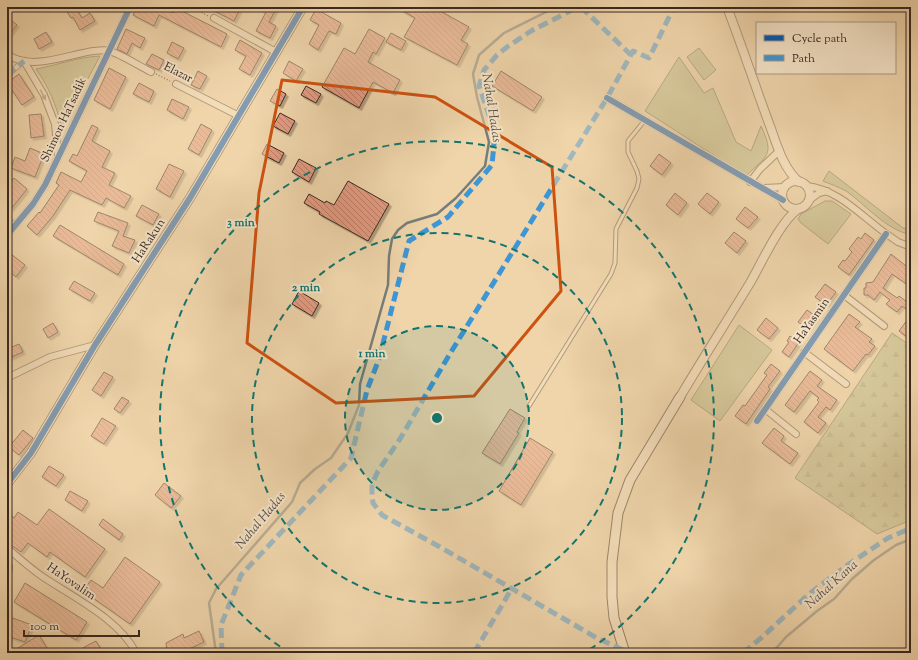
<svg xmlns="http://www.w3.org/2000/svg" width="918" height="660" font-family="'Sorts Mill Goudy',serif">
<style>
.green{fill:#babd89;stroke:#797356}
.forest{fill:url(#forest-firs);stroke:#797356}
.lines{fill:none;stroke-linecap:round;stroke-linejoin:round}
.stream{stroke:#777d7b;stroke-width:2.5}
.building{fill:url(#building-back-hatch);stroke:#382922;filter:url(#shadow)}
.service-casing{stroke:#665444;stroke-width:5}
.pedestrian-casing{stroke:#665444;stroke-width:6}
.minor-casing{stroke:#665444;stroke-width:8}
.tertiary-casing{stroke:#665444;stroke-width:10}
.secondary-casing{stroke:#382922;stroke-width:11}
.path{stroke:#382922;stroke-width:1.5;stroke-dasharray:1 2;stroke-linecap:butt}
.service{stroke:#f5e4c8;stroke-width:3}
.pedestrian{stroke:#f5e4c8;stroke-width:4.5}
.minor{stroke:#f5e4c8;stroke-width:6}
.tertiary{stroke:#f5e4c8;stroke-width:8}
.secondary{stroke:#f5e4c8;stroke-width:9}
.quiet{stroke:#3e96d5;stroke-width:5;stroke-dasharray:10 5;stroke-linecap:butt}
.cycleway-casing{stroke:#f5e4c8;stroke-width:8}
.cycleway{stroke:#0057b8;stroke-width:6}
.oneway{fill:#968675}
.marked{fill:none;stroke:#ce520f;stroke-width:3;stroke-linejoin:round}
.ring{fill:none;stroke:#0f766e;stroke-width:2;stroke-dasharray:7 5}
.labels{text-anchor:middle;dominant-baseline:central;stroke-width:4;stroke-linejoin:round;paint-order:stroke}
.street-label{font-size:12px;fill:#382922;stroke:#f5e4c8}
.water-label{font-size:13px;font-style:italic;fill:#524c47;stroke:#f5e4c8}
.centre{fill:#0f766e;stroke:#f5e4c8;stroke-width:2}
.ring-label{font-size:12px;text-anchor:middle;font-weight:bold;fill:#0f766e;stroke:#f5e4c8;stroke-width:4;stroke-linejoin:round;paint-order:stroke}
</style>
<defs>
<pattern id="forest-firs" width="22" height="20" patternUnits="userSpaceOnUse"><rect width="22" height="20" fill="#babd89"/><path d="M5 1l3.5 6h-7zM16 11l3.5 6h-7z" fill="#a1a276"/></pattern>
<pattern id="building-back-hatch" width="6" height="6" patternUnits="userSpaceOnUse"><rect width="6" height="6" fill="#e59b82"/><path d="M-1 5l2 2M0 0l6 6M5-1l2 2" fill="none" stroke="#bb7e6a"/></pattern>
<filter id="shadow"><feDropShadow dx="2.5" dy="2.5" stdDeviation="0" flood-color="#0004"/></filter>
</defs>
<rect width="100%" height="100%" fill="#f0d5ab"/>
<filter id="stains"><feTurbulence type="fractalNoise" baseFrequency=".005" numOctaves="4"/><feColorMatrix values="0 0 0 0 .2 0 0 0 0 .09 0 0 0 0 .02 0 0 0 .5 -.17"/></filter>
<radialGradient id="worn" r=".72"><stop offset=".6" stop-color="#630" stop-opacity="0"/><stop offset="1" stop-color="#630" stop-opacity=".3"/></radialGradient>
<g class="green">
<polygon points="699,48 716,70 704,80 687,57"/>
<path d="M100 56 62 127C55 103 50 89 36 69 58 65 78 57 100 56Z"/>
<path d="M679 57 704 93 713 88 736 142 751 151 761 126C775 156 767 155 746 176L645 111Z"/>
<path d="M829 171 903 228 911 229V235C885 229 867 206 846 191 839 187 830 184 823 181Z"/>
<polygon points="825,201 832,201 851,214 828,244 801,223 798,219 801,214"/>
<polygon points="739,325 772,350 720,421 691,400"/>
</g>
<polygon class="forest" points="892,333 911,346 911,520 877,534 795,478"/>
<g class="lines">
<g class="stream">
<polyline points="216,653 209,603 216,589 292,502 300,483 315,469 331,458 348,433 359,405 360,384 388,285 389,256 392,239 398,230 407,223 437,214 456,198 485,166 489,142 477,97 473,74 479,55 504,33 556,7"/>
<polyline points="772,653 786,637 817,611 834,599 852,579 874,560 896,545 911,539"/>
</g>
</g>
<g class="building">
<polygon points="64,7 75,7 82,18 90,13 95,21 80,30 73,17 71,18"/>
<polygon points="137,7 162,7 173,13 176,8 227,34 221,47 159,15 154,26 133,15"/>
<polygon points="207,7 241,7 234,21"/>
<polygon points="255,7 277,7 269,22 276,26 270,38 256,31 266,12"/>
<polygon points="396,7 433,7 469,27 461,40 468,44 457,65 404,37 415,18"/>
<polygon points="316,9 341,23 336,34 329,31 318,50 309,44 319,25 310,20"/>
<polygon points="7,17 17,25 7,37"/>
<polygon points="126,29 145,38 140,48 132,43 127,54 117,49"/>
<polygon points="369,29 385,38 376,54 373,52 368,62 400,80 393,93 373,82 359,108 322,87 344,48 355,54"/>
<polygon points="46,32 52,42 39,49 34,39"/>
<polygon points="391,33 406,41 401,50 386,42"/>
<polygon points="240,40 262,53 250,75 239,69 246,56 235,50"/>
<polygon points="172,42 184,48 178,59 167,53"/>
<polygon points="152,54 164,60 159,70 146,64"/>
<polygon points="289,61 303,69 296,81 283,73"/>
<polygon points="109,68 126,77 110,109 94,100"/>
<polygon points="198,71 207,76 200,89 191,85"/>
<polygon points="501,71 542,97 533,111 492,86"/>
<polygon points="19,74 34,97 22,105 7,83"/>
<polygon points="139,83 154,91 149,102 133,94"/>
<polygon points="306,86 321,94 316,103 301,95"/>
<polygon points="277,89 286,94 280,106 270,101"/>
<polygon points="172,99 189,107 183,119 167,110"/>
<polygon points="280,113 295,121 288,134 273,126"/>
<polygon points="41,114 44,136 31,138 29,115"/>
<polygon points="201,124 212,130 199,155 188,149"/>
<polygon points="92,125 98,128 92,141 110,151 102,167 115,173 109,185 131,196 124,208 106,198 102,205 70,190 53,216 37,235 27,226 39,212 40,213 59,185 56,183 61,172 81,182 87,171 69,161 73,154 77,156"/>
<polygon points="267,144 284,153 279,163 262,154"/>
<polygon points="30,148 44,154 35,177 11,168 15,157 25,161"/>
<polygon points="659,154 671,163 662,175 650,166"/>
<polygon points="299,159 316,168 309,182 292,172"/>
<polygon points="169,164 184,171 170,197 156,189"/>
<polygon points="14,178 27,189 11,209 7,206 7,187"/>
<polygon points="348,181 389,204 368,241 319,214 320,212 304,203 309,194 325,203 326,201 334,205"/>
<polygon points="675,193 687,203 678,215 666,205"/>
<polygon points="707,193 719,202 710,214 698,204"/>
<polygon points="142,205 159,214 153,225 136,216"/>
<polygon points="745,207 758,217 748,228 736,219"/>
<polygon points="98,212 128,223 123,236 135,240 129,253 112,246 119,231 94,221"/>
<polygon points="60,225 124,264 118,275 53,236"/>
<polygon points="734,232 746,241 737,253 725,243"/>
<polygon points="865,233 874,240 849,275 838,267 843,260 845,261 852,252 849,249 858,237 861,239"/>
<polygon points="7,251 25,265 16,277 7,269"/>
<polygon points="891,254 911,270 911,287 892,274 883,288 897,298 899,296 911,305 911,312 902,306 897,312 886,304 890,300 880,292 874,300 868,295 864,295 864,288 866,288 866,283 873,282"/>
<polygon points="74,281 95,293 90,301 69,289"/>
<polygon points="825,284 836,292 826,305 815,297"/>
<polygon points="299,291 319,303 312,316 292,304"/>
<polygon points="807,310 817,317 808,329 798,322"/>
<polygon points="849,314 860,322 855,327 872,339 869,342 875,346 868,355 866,354 853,371 824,349"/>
<polygon points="911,315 911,334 908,338 899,331"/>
<polygon points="766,318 778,328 769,339 757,330"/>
<polygon points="53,323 58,332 48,338 43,329"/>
<polygon points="790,336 799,342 789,357 782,352 789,342 787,341"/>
<polygon points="19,344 23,352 7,359 7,349"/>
<polygon points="771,364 780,371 768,387 770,389 746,424 735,416 743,405 745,406 767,375 764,373"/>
<polygon points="810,371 822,380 817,386 837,400 830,410 826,407 818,417 826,423 818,433 804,422 819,402 817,400 819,398 810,391 794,412 785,405"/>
<polygon points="104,372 113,377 101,396 92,390"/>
<polygon points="122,397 129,401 120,413 114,409"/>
<polygon points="510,409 525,418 517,432 519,433 500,464 482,453"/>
<polygon points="102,418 116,426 104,444 91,436"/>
<polygon points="774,428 784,436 781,441 798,453 790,464 762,443"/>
<polygon points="23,430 33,438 19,455 9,447"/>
<polygon points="530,438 553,452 521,505 499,491"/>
<polygon points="49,466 64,475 56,486 42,477"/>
<polygon points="164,483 181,496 171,508 155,495"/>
<polygon points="70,491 88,501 82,511 65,500"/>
<polygon points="49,509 105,549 85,577 50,552 47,557 28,543 21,552 7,542 7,512 14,518 18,512 37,525"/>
<polygon points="103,519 123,534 119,540 99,525"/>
<polygon points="125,557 160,582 130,624 83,591 91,580 103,588"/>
<polygon points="25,583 87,622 76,640 14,602"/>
<polygon points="7,616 32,625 25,642 7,636"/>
<polygon points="199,631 204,642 185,651 185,653 167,653 166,643 183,634 184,638"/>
<polygon points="39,635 50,653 10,653"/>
<polygon points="96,641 103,653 75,653 88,645"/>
</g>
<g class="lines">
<g class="service-casing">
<polyline id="service" points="529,406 611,274 615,263 616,229 637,188 639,179 637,171 628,152 628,141 645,120"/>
</g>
<g class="pedestrian-casing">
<polyline id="pedestrian" points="7,75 24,61"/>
</g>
<g class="minor-casing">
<g id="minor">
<polyline points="192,7 194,8"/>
<polyline points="214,18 276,52"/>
<path d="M7 54C31 72 68 54 94 51 99 51 105 49 109 51 121 54 139 66 151 72"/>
<polyline points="24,61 44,95 55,124 58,156"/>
<polyline points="176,84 239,116"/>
<polyline points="607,98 783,200"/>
<polyline points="750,182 760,169 779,151"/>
<path d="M806 186C839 189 862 217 888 235L898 242 911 247"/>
<polyline points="764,188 785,187"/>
<polyline points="808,201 819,193 827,191"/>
<polyline points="7,226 17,223"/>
<polyline points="7,235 33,204 45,185 130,7"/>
<polyline points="844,295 884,326"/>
<polyline points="804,352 846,384"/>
<polyline points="7,378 50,357 95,345"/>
<polyline points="765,409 796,434"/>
<polyline points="757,421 886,234"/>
<path d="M7 548C19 558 30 568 43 577 73 597 120 620 136 653"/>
<polyline points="7,562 9,567 7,580"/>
</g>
</g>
<g class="tertiary-casing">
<g id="tertiary">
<path d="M727 7C742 46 755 86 770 126 777 145 783 168 799 182"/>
<circle cx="796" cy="195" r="14"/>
<path d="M680 397C703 358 727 321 750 283 762 262 780 222 798 209"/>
<polyline points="7,484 31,453 95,345 190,198 303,7"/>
</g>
</g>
<g class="secondary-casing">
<polyline id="secondary" points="625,653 614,618 612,597 612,562 618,513 630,480 680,397"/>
</g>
<g class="path">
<polyline points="199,11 208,16"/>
<polyline points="156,74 170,81"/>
</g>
<use href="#service" class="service"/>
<use href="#pedestrian" class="pedestrian"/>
<use href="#minor" class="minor"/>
<use href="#tertiary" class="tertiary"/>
<use href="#secondary" class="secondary"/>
<g class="quiet">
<polyline points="581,7 631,55"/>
<polyline points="7,75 24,61"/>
<polyline points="623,650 597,638 440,547 382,515 373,503 372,495 372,484 378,471 400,439 448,357 607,98 633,51 649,58 674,7"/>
<polyline points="222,653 221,625 241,575 351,458 367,390 379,359 409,241 448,217 492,165 495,133 479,86 484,70 497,55 507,47 531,31 578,7"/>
<polyline points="474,653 512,588"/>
<polyline points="743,653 761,638 809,594 846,566 888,538 911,528"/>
</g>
<g class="cycleway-casing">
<g id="cycleway">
<polyline points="607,98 783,200"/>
<polyline points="7,235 33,204 45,185 130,7"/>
<polyline points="757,421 886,234"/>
<polyline points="7,484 31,453 95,345 190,198 303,7"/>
</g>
</g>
<use href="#cycleway" class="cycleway"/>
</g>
<defs><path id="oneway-solid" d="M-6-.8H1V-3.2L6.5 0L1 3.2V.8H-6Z"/></defs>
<use class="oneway" href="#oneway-solid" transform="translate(43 95) rotate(64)"/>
<path d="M0 0H918V660H0ZM282 80 435 97 552 167 561 291 474 396 336 403 247 343 259 193Z" fill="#f0d5ab" fill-opacity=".55" fill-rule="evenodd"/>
<path class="marked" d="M282 80 435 97 552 167 561 291 474 396 336 403 247 343 259 193Z"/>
<circle cx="437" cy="418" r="92" fill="#0f766e" fill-opacity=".12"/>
<g class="ring">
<circle cx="437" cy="418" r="92"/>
<circle cx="437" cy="418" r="185"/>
<path d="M290 653A277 277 0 1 1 584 653"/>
</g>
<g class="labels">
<g class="street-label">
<text transform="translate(178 73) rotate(27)">Elazar</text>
<text transform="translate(64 120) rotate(-65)">Shimon HaTsadik</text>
<text transform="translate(149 241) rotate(-57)">HaRakun</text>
<text transform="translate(812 321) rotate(-55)">HaYasmin</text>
<text transform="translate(71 582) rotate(34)">HaYovalim</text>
</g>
<g class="water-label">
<text transform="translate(491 108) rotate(81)">Nahal Hadas</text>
<text transform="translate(261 521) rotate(-50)">Nahal Hadas</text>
<text transform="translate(832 585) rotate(-42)">Nahal Kana</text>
</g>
</g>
<circle cx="437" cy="418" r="6" class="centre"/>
<g class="ring-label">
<text x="241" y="226">3 min</text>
<text x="306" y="291">2 min</text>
<text x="372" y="357">1 min</text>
</g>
<rect width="918" height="660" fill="none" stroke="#f0d5ab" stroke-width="24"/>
<rect x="8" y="8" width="902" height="644" fill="none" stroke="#382922" stroke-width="2"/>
<rect x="12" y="12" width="894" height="636" fill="none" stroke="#382922"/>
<rect x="756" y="22" width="140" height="52" fill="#f5e4c8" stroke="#a99986"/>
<rect x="764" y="35" width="20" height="6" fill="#0057b8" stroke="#a99986"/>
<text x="792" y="42" font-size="12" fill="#382922">Cycle path</text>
<rect x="764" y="55" width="20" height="6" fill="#3e96d5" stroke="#a99986"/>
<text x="792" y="62" font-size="12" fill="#382922">Path</text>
<path d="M24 630v6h115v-6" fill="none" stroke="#382922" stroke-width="2"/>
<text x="30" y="630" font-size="12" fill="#382922" stroke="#f5e4c8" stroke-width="3" paint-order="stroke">100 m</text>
<rect width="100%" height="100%" filter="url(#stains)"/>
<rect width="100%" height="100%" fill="url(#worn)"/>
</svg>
